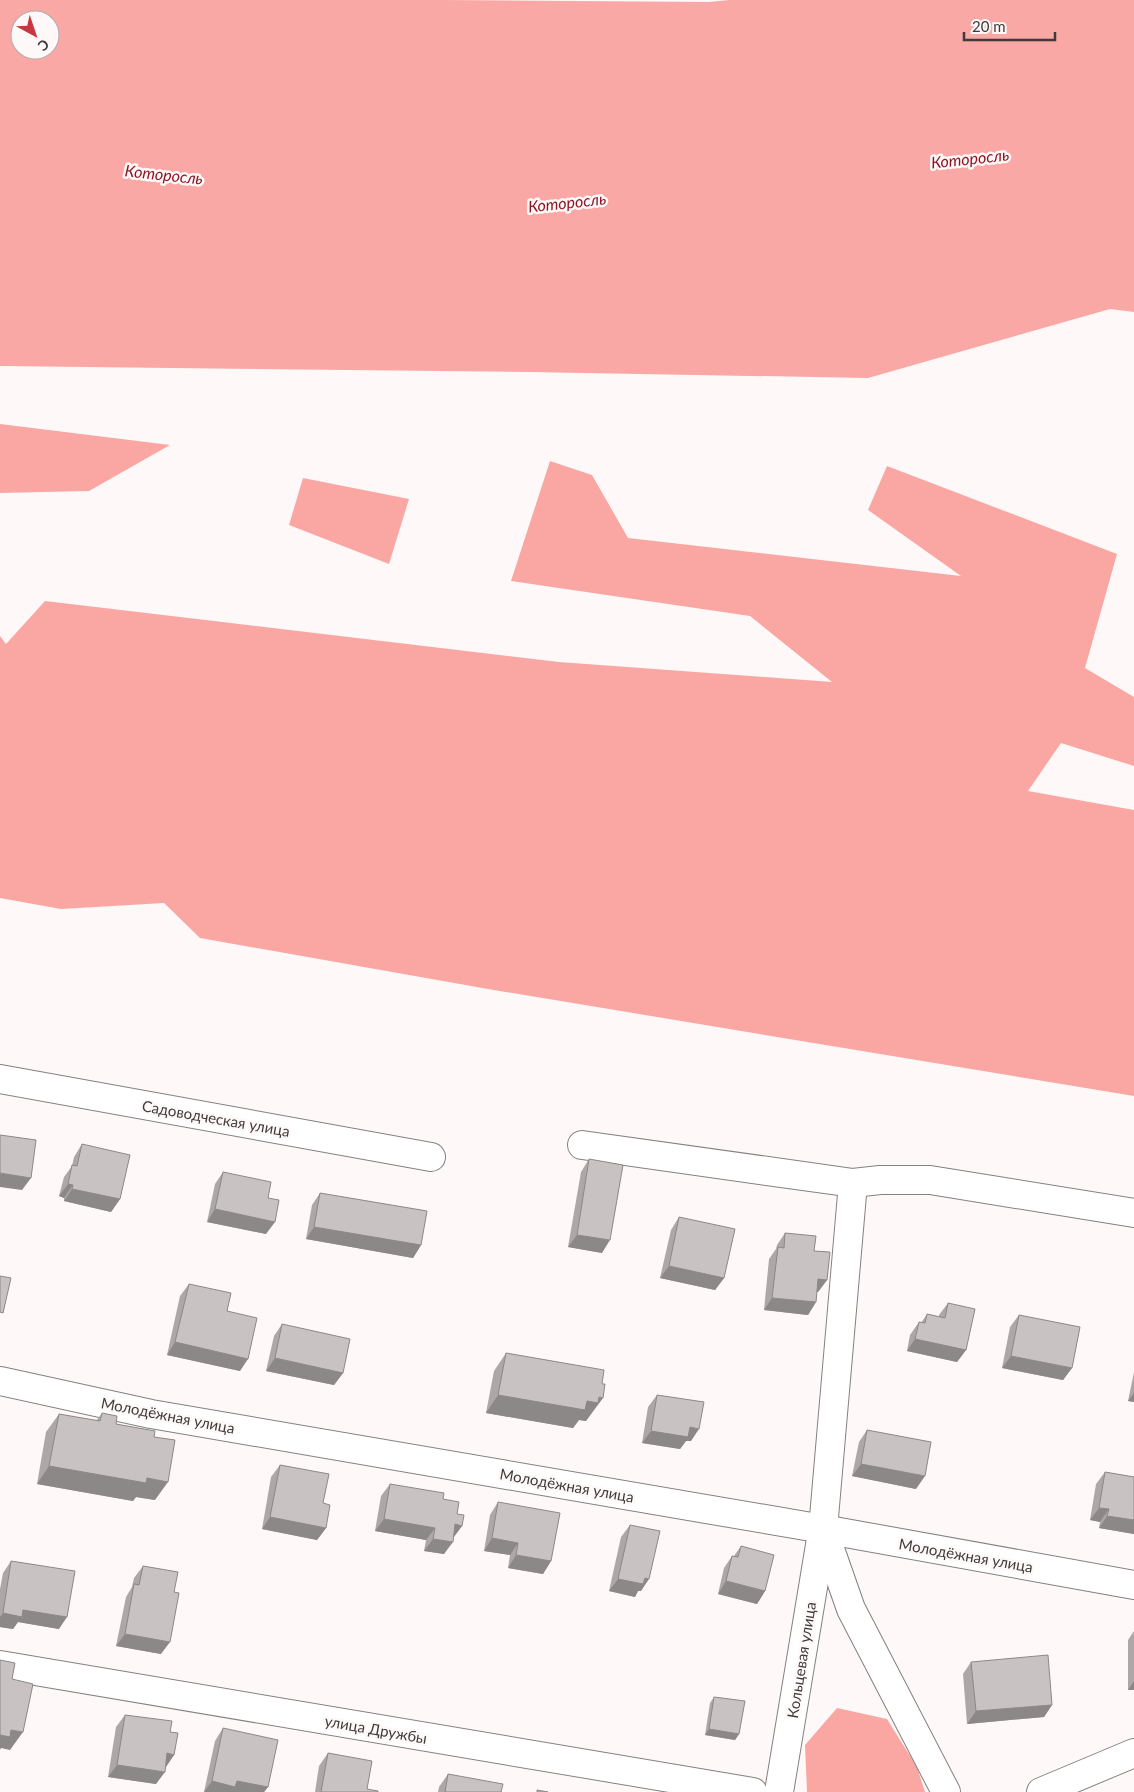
<svg xmlns="http://www.w3.org/2000/svg" width="1134" height="1792" font-family="Lato,sans-serif">
<style>
.forest{fill:#faa7a4}
.water{fill:#faa8a5;fill-rule:evenodd}
.lines{fill:none;stroke-linecap:round;stroke-linejoin:round}
.minor-casing{stroke:#858080;stroke-width:30}
.minor{stroke:#fff;stroke-width:28}
.wall{fill:#aca8a7}
.shaded-wall{fill:#8c8888}
.building{fill:#c8c3c2;stroke:#8c8888}
.labels{text-anchor:middle;dominant-baseline:central;stroke-width:5;stroke-linejoin:round;paint-order:stroke}
.street-label{font-size:15px;fill:#3d3b3b;stroke:#fef9f8}
.water-label{font-size:16px;font-style:italic;fill:#8d1523;stroke:#fef9f8}
</style>
<rect width="100%" height="100%" fill="#fef9f8"/>
<g class="forest">
<polygon points="0,424 170,445 89,491 0,493"/>
<polygon points="550,461 592,475 628,538 961,576 868,510 887,466 1117,554 1085,668 1134,697 1134,766 1061,743 1028,791 1134,810 1134,1096 488,989 200,938 164,903 61,909 0,898 0,636 6,644 45,601 559,662 832,682 750,616 511,581"/>
<polygon points="303,478 409,499 389,564 289,525"/>
<polygon points="837,1708 887,1719 917,1767 925,1792 807,1792 805,1745"/>
</g>
<path class="water" d="M0 0H443L709 2 729 0H1134V312L1110 309 868 378 529 372 0 366ZM20 20H50V50H20Z"/>
<g class="lines">
<g class="minor-casing">
<g id="minor">
<polyline points="0,1079 431,1157"/>
<polyline points="582,1145 853,1183 880,1180 930,1180 1134,1213"/>
<polyline points="853,1183 823,1529 851,1609 946,1792"/>
<polyline points="0,1381 151,1414 823,1529 1134,1585"/>
<polyline points="0,1665 753,1792"/>
<polyline points="779,1792 822,1533"/>
<polyline points="1041,1792 1134,1753"/>
</g>
</g>
<use href="#minor" class="minor"/>
</g>
<g class="wall">
<polygon points="82,1144 120,1199 111,1212 64,1201 64,1198 59,1196 64,1177 72,1166 74,1157"/>
<polygon points="589,1159 602,1253 568,1247 581,1172"/>
<polygon points="223,1172 268,1198 266,1234 207,1222 215,1184"/>
<polygon points="320,1193 421,1245 413,1258 306,1239 312,1205"/>
<polygon points="679,1217 724,1278 715,1290 660,1278 671,1230"/>
<polygon points="785,1233 814,1251 827,1280 818,1292 817,1292 816,1302 808,1315 764,1310 769,1259 776,1249 777,1245"/>
<polygon points="189,1284 227,1311 240,1371 167,1355 180,1296"/>
<polygon points="948,1303 966,1350 957,1362 907,1351 910,1335 919,1322 921,1323 927,1314 939,1317 939,1315"/>
<polygon points="1019,1315 1072,1368 1063,1380 1002,1368 1010,1327"/>
<polygon points="282,1324 343,1373 334,1385 266,1371 274,1336"/>
<polygon points="506,1353 590,1416 589,1416 586,1421 579,1420 573,1428 486,1413 494,1371"/>
<polygon points="1134,1372 1134,1402 1128,1401"/>
<polygon points="657,1395 691,1441 686,1441 680,1449 642,1443 648,1407"/>
<polygon points="102,1413 116,1424 154,1437 155,1500 136,1497 133,1501 37,1484 46,1432 59,1414 96,1421"/>
<polygon points="867,1430 916,1489 852,1476 859,1442"/>
<polygon points="280,1465 323,1503 326,1528 317,1540 262,1529 271,1477"/>
<polygon points="1105,1472 1134,1477 1134,1534 1099,1528 1100,1522 1090,1520 1096,1484"/>
<polygon points="390,1484 443,1499 457,1514 462,1526 453,1538 444,1554 424,1551 426,1540 375,1531 381,1496"/>
<polygon points="498,1502 551,1561 543,1574 508,1568 510,1555 484,1551 490,1515"/>
<polygon points="630,1525 641,1591 638,1591 635,1597 609,1591 621,1537"/>
<polygon points="741,1546 765,1591 757,1604 718,1594 724,1568 732,1556 734,1556"/>
<polygon points="11,1561 59,1629 18,1622 13,1629 0,1627 0,1589 3,1573"/>
<polygon points="143,1566 161,1654 116,1646 126,1597 132,1587 134,1578"/>
<polygon points="1134,1631 1134,1690 1128,1690 1128,1640"/>
<polygon points="971,1662 1052,1705 1044,1717 967,1724 963,1674"/>
<polygon points="714,1697 739,1734 735,1740 705,1735 710,1703"/>
<polygon points="125,1715 170,1732 174,1755 165,1767 156,1784 108,1777 116,1727"/>
<polygon points="223,1728 268,1787 264,1792 204,1792 215,1741"/>
<polygon points="328,1753 367,1789 378,1792 315,1792 319,1766"/>
<polygon points="448,1774 501,1792 438,1792 439,1787"/>
</g>
<g class="shaded-wall">
<polygon points="0,1173 31,1178 22,1190 0,1187"/>
<polygon points="68,1184 73,1185 64,1198 59,1196"/>
<polygon points="72,1189 120,1199 111,1212 64,1201"/>
<polygon points="215,1209 275,1222 266,1234 207,1222"/>
<polygon points="314,1227 421,1245 413,1258 306,1239"/>
<polygon points="577,1235 610,1240 602,1253 568,1247"/>
<polygon points="669,1266 724,1278 715,1290 660,1278"/>
<polygon points="818,1279 827,1280 818,1292 810,1292"/>
<polygon points="772,1298 816,1302 808,1315 764,1310"/>
<polygon points="915,1339 966,1350 957,1362 907,1351"/>
<polygon points="175,1342 248,1359 240,1371 167,1355"/>
<polygon points="1011,1356 1072,1368 1063,1380 1002,1368"/>
<polygon points="275,1358 343,1373 334,1385 266,1371"/>
<polygon points="1134,1393 1134,1402 1128,1401"/>
<polygon points="498,1395 587,1401 599,1397 603,1398 586,1421 579,1420 573,1428 486,1413"/>
<polygon points="690,1427 699,1429 691,1441 686,1441 680,1449 642,1443 651,1431"/>
<polygon points="861,1464 925,1476 916,1489 852,1476"/>
<polygon points="49,1466 147,1478 168,1482 155,1500 136,1497 133,1501 37,1484"/>
<polygon points="1099,1508 1109,1509 1100,1522 1090,1520"/>
<polygon points="1107,1516 1134,1520 1134,1534 1099,1528"/>
<polygon points="270,1517 326,1528 317,1540 262,1529"/>
<polygon points="384,1519 435,1528 426,1540 375,1531"/>
<polygon points="455,1524 462,1526 453,1538"/>
<polygon points="492,1538 518,1543 510,1555 484,1551"/>
<polygon points="433,1539 453,1542 444,1554 424,1551"/>
<polygon points="516,1555 551,1561 543,1574 508,1568"/>
<polygon points="645,1578 649,1579 641,1591 638,1591 635,1597 609,1591 618,1579"/>
<polygon points="726,1581 765,1591 757,1604 718,1594"/>
<polygon points="23,1610 67,1617 59,1629 18,1622 13,1629 0,1627 0,1617 3,1613"/>
<polygon points="125,1634 170,1642 161,1654 116,1646"/>
<polygon points="1134,1681 1134,1690 1128,1690"/>
<polygon points="1052,1705 1044,1717 967,1724 976,1711"/>
<polygon points="709,1729 739,1734 735,1740 705,1735"/>
<polygon points="11,1730 23,1732 10,1750 1,1748 0,1750 0,1735"/>
<polygon points="167,1753 174,1755 166,1767 159,1766"/>
<polygon points="117,1765 165,1772 156,1784 108,1777"/>
<polygon points="212,1781 237,1781 268,1787 264,1792 204,1792"/>
</g>
<g class="building">
<polygon points="0,1135 36,1140 31,1178 0,1173"/>
<polygon points="82,1144 130,1155 120,1199 72,1189 73,1185 68,1184 72,1165 77,1166"/>
<polygon points="589,1159 623,1165 610,1240 577,1235"/>
<polygon points="223,1172 271,1182 268,1198 279,1200 275,1222 215,1209"/>
<polygon points="320,1193 427,1211 421,1245 314,1227"/>
<polygon points="679,1217 735,1229 724,1278 669,1266"/>
<polygon points="785,1233 816,1236 814,1251 830,1252 827,1280 818,1279 816,1302 772,1298 778,1247 784,1248"/>
<polygon points="0,1276 11,1278 3,1313 0,1312"/>
<polygon points="189,1284 231,1293 227,1311 257,1318 248,1359 175,1342"/>
<polygon points="948,1303 975,1309 966,1350 915,1339 919,1322 925,1323 927,1314 945,1318"/>
<polygon points="1019,1315 1080,1327 1072,1368 1011,1356"/>
<polygon points="282,1324 350,1339 343,1373 275,1358"/>
<polygon points="506,1353 604,1370 602,1384 605,1384 603,1398 599,1397 598,1403 587,1401 585,1410 498,1395"/>
<polygon points="657,1395 704,1402 699,1429 690,1427 688,1437 651,1431"/>
<polygon points="102,1413 117,1416 116,1424 155,1431 154,1437 175,1440 168,1482 147,1478 146,1483 49,1466 59,1414 100,1421"/>
<polygon points="867,1430 931,1442 925,1476 861,1464"/>
<polygon points="280,1465 329,1474 323,1503 330,1505 326,1528 270,1517"/>
<polygon points="1105,1472 1134,1477 1134,1520 1107,1516 1109,1509 1099,1508"/>
<polygon points="390,1484 444,1493 443,1499 459,1502 457,1514 464,1515 462,1526 455,1524 453,1542 433,1539 435,1528 384,1519"/>
<polygon points="498,1502 560,1513 551,1561 516,1555 518,1543 492,1538"/>
<polygon points="630,1525 660,1531 649,1579 645,1578 643,1584 618,1579"/>
<polygon points="741,1546 774,1555 765,1591 726,1581 732,1556 738,1557"/>
<polygon points="11,1561 75,1571 67,1617 23,1610 22,1617 3,1613"/>
<polygon points="143,1566 178,1572 174,1592 179,1593 170,1642 125,1634 134,1584 139,1585"/>
<polygon points="1048,1655 1052,1705 976,1711 971,1662"/>
<polygon points="0,1660 15,1663 12,1679 33,1684 23,1732 11,1730 10,1737 0,1735"/>
<polygon points="714,1697 745,1701 739,1734 709,1729"/>
<polygon points="125,1715 172,1721 170,1732 178,1733 174,1755 167,1753 165,1772 117,1765"/>
<polygon points="223,1728 278,1740 268,1787 237,1781 235,1787 212,1781"/>
<polygon points="328,1753 372,1761 367,1789 378,1791 378,1792 321,1792"/>
<polygon points="448,1774 503,1784 501,1792 445,1792"/>
<polygon points="537,1790 548,1792 537,1792"/>
</g>
<g class="labels">
<g class="street-label">
<text transform="translate(216 1118) rotate(10)">Садоводческая улица</text>
<text transform="translate(168 1415) rotate(11)">Молодёжная улица</text>
<text transform="translate(567 1485) rotate(10)">Молодёжная улица</text>
<text transform="translate(966 1555) rotate(10)">Молодёжная улица</text>
<text transform="translate(801 1660) rotate(-81)">Кольцевая улица</text>
<text transform="translate(376 1729) rotate(10)">улица Дружбы</text>
</g>
<g class="water-label">
<text transform="translate(970 158) rotate(-6)">Которосль</text>
<text transform="translate(164 174) rotate(6)">Которосль</text>
<text transform="translate(567 202) rotate(-6)">Которосль</text>
</g>
</g>
<g transform="translate(35 35) rotate(140)"><circle r="24" fill="#fef9f8" stroke="#b1adac"/>
<path d="M0-4L9 19L0 12L-9 19Z" fill="#c73841"/>
<text y="-8" font-size="14" font-weight="bold" text-anchor="middle" fill="#3d3b3b">С</text>
</g>
<path d="M964 32v8h91v-8" fill="none" stroke="#3d3b3b" stroke-width="2.5"/>
<text x="972" y="32" font-size="15" fill="#3d3b3b" stroke="#fef9f8" stroke-width="4" paint-order="stroke">20 m</text>
</svg>
